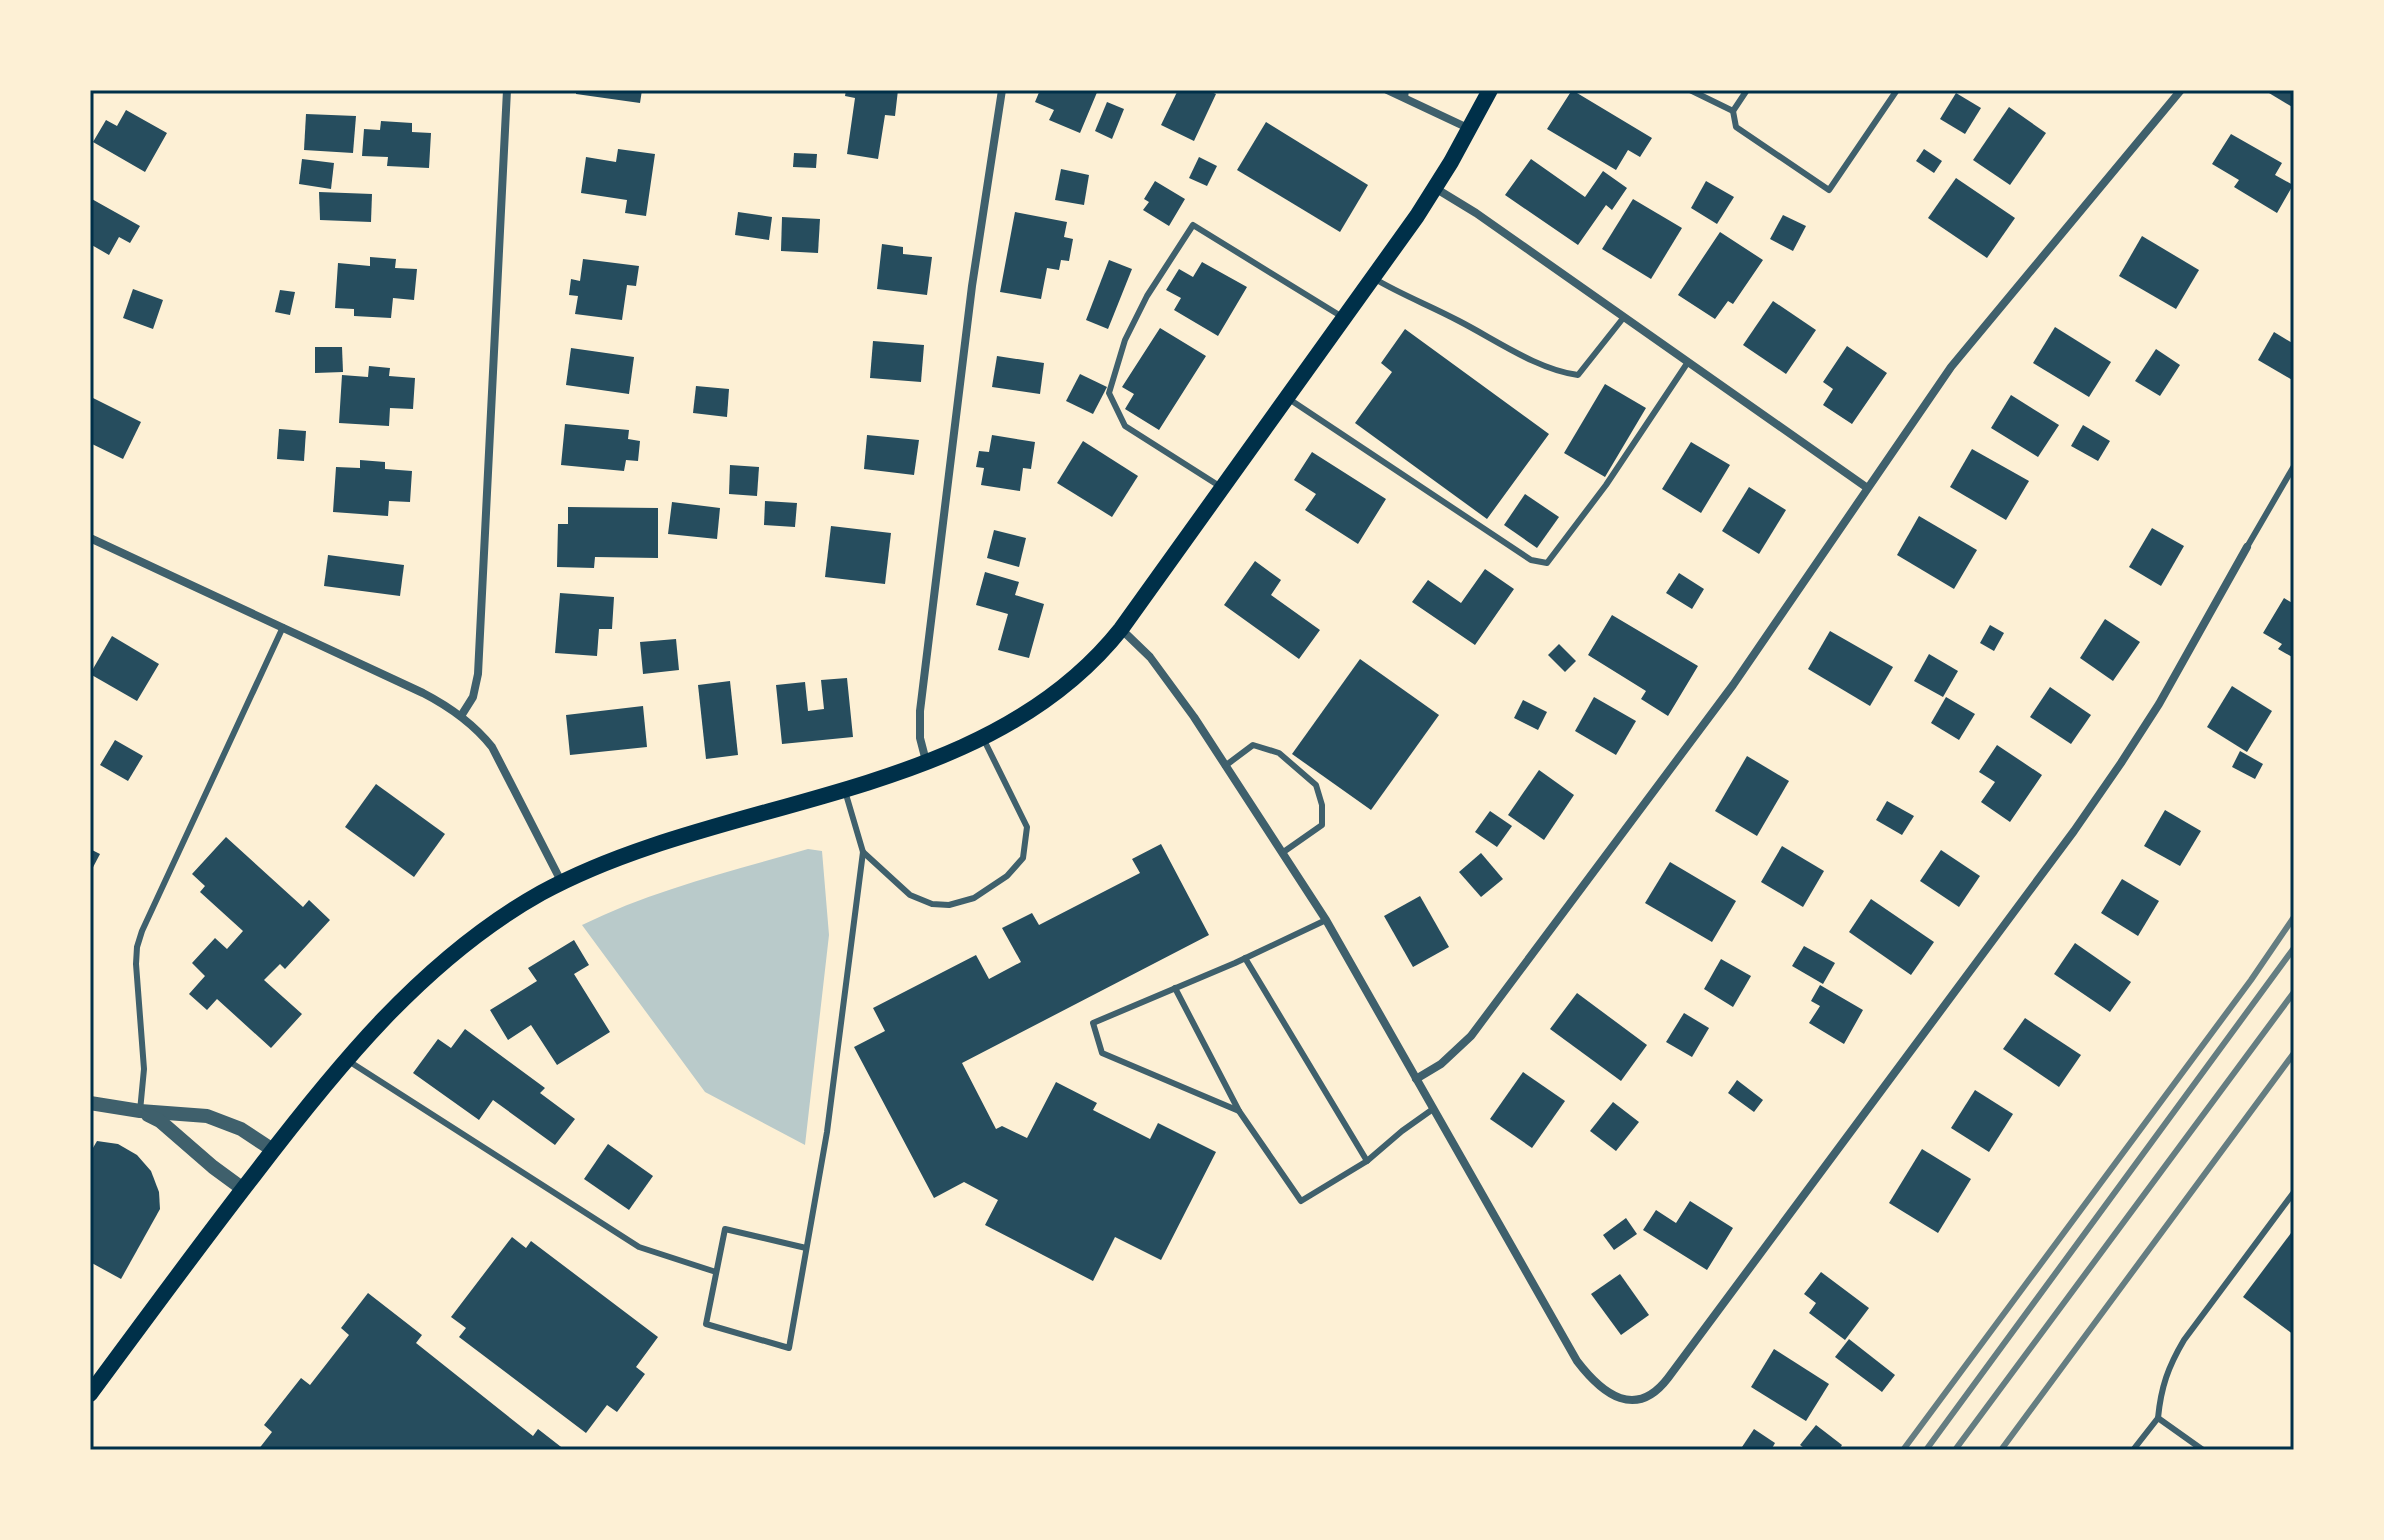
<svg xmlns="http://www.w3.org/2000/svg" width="2384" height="1540" font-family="Overpass,sans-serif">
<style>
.green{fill:#b9caca}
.building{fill:#264d5e}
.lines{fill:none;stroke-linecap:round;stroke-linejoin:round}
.service{stroke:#3f606c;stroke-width:6}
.minor{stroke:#3f606c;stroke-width:8}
.tertiary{stroke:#3f606c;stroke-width:14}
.secondary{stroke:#003049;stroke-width:16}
.rail{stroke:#657d81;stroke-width:6}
.neatline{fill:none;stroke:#003049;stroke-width:3}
</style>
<rect width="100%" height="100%" fill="#fdf0d5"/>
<path class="green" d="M808 849 822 851 829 935 805 1145 705 1092 582 925C653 890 732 871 808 849Z"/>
<g class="building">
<polygon points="576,90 642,90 640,103 576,94"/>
<polygon points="846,90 898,90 895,116 885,115 878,159 847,154 855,98 845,96"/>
<polygon points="1040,90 1098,90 1080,133 1049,120 1054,110 1035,102"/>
<polygon points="1178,90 1207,90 1216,94 1194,141 1161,125"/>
<polygon points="1572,90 1652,138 1640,157 1628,150 1616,170 1547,129"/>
<polygon points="2264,90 2294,90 2294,108"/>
<polygon points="1956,93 1981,108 1965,134 1940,119"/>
<polygon points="1107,102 1124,109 1112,139 1095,131"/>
<polygon points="2009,107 2046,133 2010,185 1973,160"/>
<polygon points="126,110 167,133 145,172 93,142 106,120 117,126"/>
<polygon points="306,114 356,116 353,153 304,150"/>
<polygon points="381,121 412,123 412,132 431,133 429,168 387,166 388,157 362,156 364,129 380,130"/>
<polygon points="1266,122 1368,185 1340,232 1237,170"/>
<polygon points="2231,134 2282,163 2275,175 2293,185 2277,213 2234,187 2239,180 2212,164"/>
<polygon points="618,149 655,154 646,216 625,213 627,200 581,193 586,157 616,162"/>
<polygon points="1924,149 1942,161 1934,173 1916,161"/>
<polygon points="794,153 817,154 816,168 793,167"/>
<polygon points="1199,157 1217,166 1207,186 1189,178"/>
<polygon points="302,159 334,163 331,189 299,184"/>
<polygon points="1531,159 1585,197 1603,171 1627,188 1612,210 1606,205 1578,245 1505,195"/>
<polygon points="1061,169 1089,175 1084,205 1055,200"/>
<polygon points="1956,178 2015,218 1987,258 1928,218"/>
<polygon points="1155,181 1185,199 1169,226 1143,210 1149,202 1144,199"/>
<polygon points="1706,181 1734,197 1717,224 1691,208"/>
<polygon points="319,192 372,194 371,222 320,220"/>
<polygon points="90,198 140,226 130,243 119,237 109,255 90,244"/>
<polygon points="1633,199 1682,228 1651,279 1602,249"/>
<polygon points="738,212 772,217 769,240 735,235"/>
<polygon points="1015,212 1067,222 1064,237 1073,239 1069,261 1061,260 1059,270 1047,268 1041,299 1000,292"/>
<polygon points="1783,215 1806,226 1793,251 1770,239"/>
<polygon points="782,217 820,219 818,253 781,251"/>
<polygon points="1720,232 1763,260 1733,304 1728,301 1715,319 1678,295"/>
<polygon points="2142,236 2199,270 2176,309 2119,276"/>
<polygon points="882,244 903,247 903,254 932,257 927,295 877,289"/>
<polygon points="370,257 396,259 395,268 417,269 414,300 393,298 391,318 354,316 354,309 335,308 338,263 370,266"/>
<polygon points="583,259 639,266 636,286 627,285 622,320 575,314 578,296 569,295 571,279 580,281"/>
<polygon points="1109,260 1132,269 1108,329 1086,320"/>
<polygon points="1202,262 1247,287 1218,336 1174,310 1181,298 1166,290 1179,269 1193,277"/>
<polygon points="133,289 163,300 153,329 123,318"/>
<polygon points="280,290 295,292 290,315 275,312"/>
<polygon points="1773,301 1816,330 1786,374 1743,345"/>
<polygon points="2055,327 2111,362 2089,397 2033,363"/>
<polygon points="1160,328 1206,356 1159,430 1125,409 1134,394 1122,387"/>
<polygon points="1405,329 1549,434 1487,519 1355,423 1392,372 1381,363"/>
<polygon points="2274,332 2294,344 2294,381 2258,360"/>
<polygon points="873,341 924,345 921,382 870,378"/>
<polygon points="1847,346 1887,373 1852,424 1823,405 1833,389 1823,382"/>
<polygon points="315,347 342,347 343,372 315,373"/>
<polygon points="571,348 634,357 629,394 566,385"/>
<polygon points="2156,349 2180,365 2160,396 2135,381"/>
<polygon points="997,356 1044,363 1040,394 992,387"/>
<polygon points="369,366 390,368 389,376 415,378 413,409 390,408 389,426 339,423 342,375 368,377"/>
<polygon points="1080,374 1107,387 1093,414 1066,401"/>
<polygon points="1605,384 1646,408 1605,477 1564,453"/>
<polygon points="696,386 729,389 727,417 693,413"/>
<polygon points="2011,395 2059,425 2038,457 1991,428"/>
<polygon points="93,398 141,422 123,459 90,443 90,405"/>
<polygon points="565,424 629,430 628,439 640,441 638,461 626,460 624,471 561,465"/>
<polygon points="2083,425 2110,441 2098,461 2071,446"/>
<polygon points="279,429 306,431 304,461 277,459"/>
<polygon points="867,435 919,440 914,475 864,469"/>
<polygon points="992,435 1035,442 1031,469 1023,468 1020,491 981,485 984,468 976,467 979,451 989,452"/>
<polygon points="1083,441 1138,476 1112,517 1057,483"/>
<polygon points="1691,442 1730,465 1701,513 1662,489"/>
<polygon points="1972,449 2029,481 2006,520 1950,487"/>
<polygon points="1312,452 1386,499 1358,544 1305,510 1316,494 1294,480"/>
<polygon points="360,460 385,462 385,469 412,471 410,502 389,501 388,516 333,512 336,467 360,468"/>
<polygon points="730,465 759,467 757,496 729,494"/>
<polygon points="1749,487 1786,510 1759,554 1722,531"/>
<polygon points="1525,494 1559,517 1537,548 1504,525"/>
<polygon points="765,501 797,503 795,527 764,525"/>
<polygon points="672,502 720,508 717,539 668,534"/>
<polygon points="568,507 658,508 658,558 595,557 594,568 557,567 558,524 568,524"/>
<polygon points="1919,516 1977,550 1954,589 1897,555"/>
<polygon points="831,526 891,533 885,584 825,577"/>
<polygon points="2152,528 2184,546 2161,586 2129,567"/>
<polygon points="994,530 1026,538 1019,567 987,558"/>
<polygon points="328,555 404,565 400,596 324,586"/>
<polygon points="1255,561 1281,580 1271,595 1320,630 1299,659 1224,605"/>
<polygon points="1485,569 1514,589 1475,645 1412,602 1428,580 1461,603"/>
<polygon points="985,572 1019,582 1015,595 1044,604 1029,658 998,650 1008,614 976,605"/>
<polygon points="1679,573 1704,589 1692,609 1666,593"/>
<polygon points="560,593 614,597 612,629 599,629 597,656 555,653"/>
<polygon points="2284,598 2294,604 2294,658 2278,649 2282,644 2263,633"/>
<polygon points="1612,615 1698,666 1668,716 1641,699 1646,691 1588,655"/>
<polygon points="2105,619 2140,642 2113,681 2080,658"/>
<polygon points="1990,625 2004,633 1994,651 1980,643"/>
<polygon points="1830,631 1893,667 1870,706 1808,669"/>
<polygon points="112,636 159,664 137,701 90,674"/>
<polygon points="676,639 679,670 643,674 640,642"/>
<polygon points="1559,644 1576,661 1565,672 1548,655"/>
<polygon points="1929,654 1958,671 1943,697 1914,681"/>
<polygon points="1360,659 1439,715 1371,810 1292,754"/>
<polygon points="847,678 853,737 782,744 776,685 805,682 808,711 824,709 821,680"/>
<polygon points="730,681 738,755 706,759 698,685"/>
<polygon points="2232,686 2272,711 2247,752 2207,727"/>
<polygon points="2050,687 2091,715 2071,744 2030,717"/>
<polygon points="1594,697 1636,721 1616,755 1575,731"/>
<polygon points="1946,697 1975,714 1959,740 1931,723"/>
<polygon points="1523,700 1547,712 1538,730 1514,718"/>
<polygon points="643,706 647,747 570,755 566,715"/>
<polygon points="115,740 143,756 128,781 100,765"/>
<polygon points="1997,745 2042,775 2010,822 1981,802 1995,782 1979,772"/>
<polygon points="2240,751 2263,764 2255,779 2232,767"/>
<polygon points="1747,756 1789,781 1757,836 1715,811"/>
<polygon points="1539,770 1574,795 1544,840 1508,815"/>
<polygon points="376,784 445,834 414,877 345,827"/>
<polygon points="1887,801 1914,816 1902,835 1876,820"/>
<polygon points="2165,810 2201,831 2180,866 2144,846"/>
<polygon points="1490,811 1512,826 1497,847 1475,832"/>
<polygon points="226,837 303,907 309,900 330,920 285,969 280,964 264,980 302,1014 271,1048 217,999 207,1010 189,994 205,976 192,963 215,938 227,949 243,931 200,892 205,886 192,874"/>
<polygon points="1161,844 1209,935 962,1063 996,1129 1002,1126 1027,1138 1056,1082 1097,1103 1093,1110 1150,1139 1158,1123 1216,1152 1161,1260 1115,1237 1093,1281 985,1225 998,1200 964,1182 934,1198 854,1047 885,1031 873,1008 976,955 989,979 1021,962 1002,928 1032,913 1039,925 1140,873 1132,859"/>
<polygon points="1782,846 1824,871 1803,907 1761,882"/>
<polygon points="90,849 100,854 90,873"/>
<polygon points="1941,850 1980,876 1959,907 1920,881"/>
<polygon points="1481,853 1503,879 1481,897 1459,872"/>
<polygon points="1670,862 1736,901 1712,942 1645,903"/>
<polygon points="2122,879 2159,901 2138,936 2101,913"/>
<polygon points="1420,896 1449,947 1413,967 1384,916"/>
<polygon points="1871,899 1934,942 1911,975 1849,932"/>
<polygon points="574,940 589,965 574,974 610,1032 557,1065 531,1025 508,1040 490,1010 537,981 528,968"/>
<polygon points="2075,943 2131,982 2110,1012 2054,974"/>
<polygon points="1804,946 1835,963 1823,984 1792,966"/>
<polygon points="1721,959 1751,976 1733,1007 1704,989"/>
<polygon points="1820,985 1863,1010 1844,1044 1809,1023 1820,1006 1811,1001"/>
<polygon points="1577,993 1647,1045 1621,1081 1550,1029"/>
<polygon points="1684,1013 1709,1028 1692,1057 1666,1042"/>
<polygon points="2025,1018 2081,1055 2059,1087 2003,1049"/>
<polygon points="465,1029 545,1088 540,1093 575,1119 555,1145 493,1100 479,1120 413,1073 438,1039 451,1048"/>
<polygon points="1523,1072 1565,1101 1532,1148 1490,1119"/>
<polygon points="1737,1080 1763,1100 1754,1112 1728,1093"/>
<polygon points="1975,1090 2013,1114 1989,1152 1951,1128"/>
<polygon points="1613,1102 1639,1122 1616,1151 1590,1131"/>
<polygon points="97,1141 118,1144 137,1155 151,1171 159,1192 160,1209 121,1279 90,1262 90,1153"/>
<polygon points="608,1144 653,1176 629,1210 584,1179"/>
<polygon points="1922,1149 1971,1179 1938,1233 1889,1203"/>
<polygon points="1690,1201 1733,1228 1707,1270 1643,1230 1656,1210 1676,1223"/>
<polygon points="1626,1218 1637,1234 1614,1250 1603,1235"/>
<polygon points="2294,1229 2294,1335 2243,1297"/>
<polygon points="512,1237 526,1248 531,1241 658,1337 636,1367 645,1374 617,1412 607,1405 586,1433 459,1337 466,1328 451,1317"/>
<polygon points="1821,1272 1869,1308 1845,1340 1809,1313 1816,1303 1804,1294"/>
<polygon points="1620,1274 1649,1315 1621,1335 1591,1294"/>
<polygon points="368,1293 422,1335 416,1343 533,1436 538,1429 565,1450 258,1450 272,1432 264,1425 301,1378 310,1385 349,1335 341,1328"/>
<polygon points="1849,1339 1895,1375 1882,1392 1835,1357"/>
<polygon points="1774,1349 1829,1384 1806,1421 1751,1387"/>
<polygon points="1816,1425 1842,1445 1839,1450 1807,1450 1800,1445"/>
<polygon points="1754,1429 1775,1443 1771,1450 1740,1450"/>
</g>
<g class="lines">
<g class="service">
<polyline points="1690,90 1733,111 1747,90"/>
<polyline points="1405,98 1406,90"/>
<polyline points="1733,111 1736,127 1829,190 1897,90"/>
<path d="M1375 279C1402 295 1431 306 1459 321 1496 340 1538 370 1578 375L1624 317"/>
<polyline points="1289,399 1531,560 1547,563 1606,485 1688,362"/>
<polyline points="1221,487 1125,426 1109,393 1125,340 1147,296 1193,225 1344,318"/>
<polyline points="2247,547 2294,466"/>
<polyline points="1225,766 1253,745 1279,753 1316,785 1322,805 1322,825 1282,853"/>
<polyline points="863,852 910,895 932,904 949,905 974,898 1007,876 1023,858 1027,827 983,738"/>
<polyline points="1245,958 1367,1161"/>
<polyline points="1175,988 1239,1111 1301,1201 1367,1161 1402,1131 1433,1109"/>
<polyline points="347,1060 639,1247 716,1272"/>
<polyline points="140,1111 144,1069 136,964 137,947 142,931 283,627"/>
<polyline points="1239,1111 1102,1053 1093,1023 1235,963 1326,920"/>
<polyline points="806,1248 725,1229 706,1324 789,1348 827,1132 863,852 845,791"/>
<path d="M2158 1418C2161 1387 2168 1367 2184 1340L2294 1192"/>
<polyline points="2133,1450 2158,1418 2203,1450"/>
</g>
<g class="minor">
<polyline points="1387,90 1470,129"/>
<polyline points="1435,188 1476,213 1866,487"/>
<path d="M90 538 423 693C450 707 473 723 492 747L562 883"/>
<path d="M1121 629 1150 657 1194 717 1326 920 1577 1361C1603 1395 1636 1420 1668 1378L2074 831 2121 763 2159 704 2247 547"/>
<polyline points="461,716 473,697 478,674 507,90"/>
<polyline points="926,761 920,738 920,711 972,286 1002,90"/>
<polyline points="1416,1079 1441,1064 1471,1036 1733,685 1951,367 2181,90"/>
</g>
<g class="tertiary">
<polyline points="90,1103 140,1111 207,1116 241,1129 273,1150"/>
<polyline points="148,1115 160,1121 213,1167 243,1189"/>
</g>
<path class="secondary" d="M90 1394C144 1321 198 1247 254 1175 334 1070 423 959 541 893 724 793 983 803 1121 629L1417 216 1451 162 1490 90"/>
<g class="rail">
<polyline points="1903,1450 2251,980 2294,917"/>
<polyline points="1926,1450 2294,948"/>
<polyline points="1955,1450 2294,992"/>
<polyline points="2001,1450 2294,1053"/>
</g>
</g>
<rect width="2384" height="1540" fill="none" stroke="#fdf0d5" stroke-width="184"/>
<rect x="92" y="92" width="2200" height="1356" class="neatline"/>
</svg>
